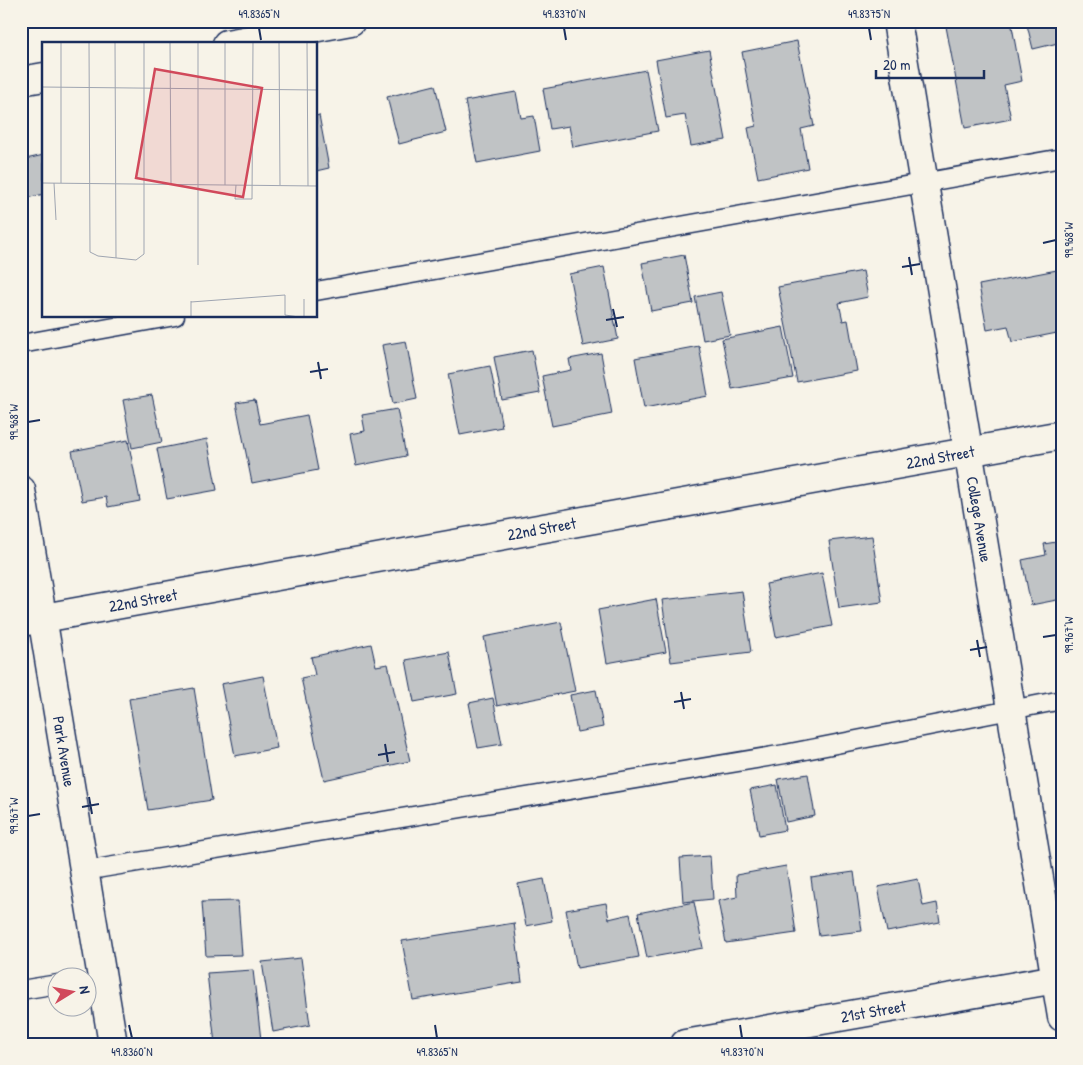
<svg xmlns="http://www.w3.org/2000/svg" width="1083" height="1065" font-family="'Patrick Hand',sans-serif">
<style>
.building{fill:#c0c3c5;stroke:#1b2f5e}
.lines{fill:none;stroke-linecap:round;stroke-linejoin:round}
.lane-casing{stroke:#1b2f5e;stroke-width:21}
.street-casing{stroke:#1b2f5e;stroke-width:31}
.secondary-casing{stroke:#1b2f5e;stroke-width:31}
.lane{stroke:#f7f3e8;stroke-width:18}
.street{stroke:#f7f3e8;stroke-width:28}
.secondary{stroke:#f7f3e8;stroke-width:28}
.ticks{fill:none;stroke:#1b2f5e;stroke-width:2}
.labels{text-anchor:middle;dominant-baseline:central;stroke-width:5;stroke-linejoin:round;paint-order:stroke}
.street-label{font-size:16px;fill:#1b2f5e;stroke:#f7f3e8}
.inset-road{fill:none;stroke:#9fa5b1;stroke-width:1}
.view{fill:#d1495b;fill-opacity:0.15;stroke:#d1495b;stroke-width:2.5}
.inset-edge{fill:none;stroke:#1b2f5e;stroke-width:2.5}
.neatline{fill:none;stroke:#1b2f5e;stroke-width:2}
.ticks-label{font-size:12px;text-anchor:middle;fill:#1b2f5e}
</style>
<rect width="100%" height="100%" fill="#f7f3e8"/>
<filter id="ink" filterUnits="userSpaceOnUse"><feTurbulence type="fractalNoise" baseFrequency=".02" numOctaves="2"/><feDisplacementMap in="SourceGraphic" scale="10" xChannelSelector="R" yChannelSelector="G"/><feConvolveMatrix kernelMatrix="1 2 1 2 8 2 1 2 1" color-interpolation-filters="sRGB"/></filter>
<g filter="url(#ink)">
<g class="building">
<polygon points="945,21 1011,21 1022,81 1004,85 1011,119 965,128"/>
<polygon points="1026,21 1062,21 1062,42 1033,49"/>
<polygon points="797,41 814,126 801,129 808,168 758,178 748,128 756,126 742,52"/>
<polygon points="709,50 726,140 691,146 685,115 666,118 656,60"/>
<polygon points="646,70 658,131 573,147 569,126 550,129 543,89"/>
<polygon points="435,85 446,132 399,144 387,97"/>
<polygon points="516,92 521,118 534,116 540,151 477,163 465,101"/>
<polygon points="319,115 329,168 316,171 316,116"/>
<polygon points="44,155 44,194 22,199 21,160"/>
<polygon points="684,255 693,303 651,311 642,263"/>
<polygon points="604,267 618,339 583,346 569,274"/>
<polygon points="1062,269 1062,332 1012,342 1008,326 987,330 979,285"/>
<polygon points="863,271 868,297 839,303 843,321 848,320 857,371 797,382 778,287"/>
<polygon points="721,292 730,335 703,340 695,297"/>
<polygon points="783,327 793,378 732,389 722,339"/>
<polygon points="406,341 417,399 393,404 382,345"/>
<polygon points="699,346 708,396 644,408 635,358"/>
<polygon points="532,350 540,393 502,400 494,357"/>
<polygon points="601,353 612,414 552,426 542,376 571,370 569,359"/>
<polygon points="490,366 502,427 460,435 448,374"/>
<polygon points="152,395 162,442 132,448 123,400"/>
<polygon points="255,400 260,424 307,415 318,470 252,483 236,403"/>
<polygon points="397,409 406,456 356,466 350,434 365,431 362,415"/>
<polygon points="207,439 217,490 167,499 157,449"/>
<polygon points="128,440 140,501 108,507 106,497 82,501 72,451"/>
<polygon points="872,536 882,602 839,608 829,541"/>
<polygon points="1062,541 1062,599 1031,605 1022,560 1046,555 1044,544"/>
<polygon points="822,573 832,626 776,637 766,584"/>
<polygon points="742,591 751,652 671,662 662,600"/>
<polygon points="656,599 666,652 607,663 598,610"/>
<polygon points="561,622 575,691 497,706 484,637"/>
<polygon points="371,644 376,666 388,664 410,761 324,780 301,678 315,675 311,657"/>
<polygon points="449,652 457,694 414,702 406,660"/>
<polygon points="263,676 277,748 235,756 221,684"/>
<polygon points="194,688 212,800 148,810 129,699"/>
<polygon points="596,690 603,727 577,732 570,695"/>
<polygon points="493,698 502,744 478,748 469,703"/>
<polygon points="808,774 815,816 786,822 778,779"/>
<polygon points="777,785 785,830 759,835 750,790"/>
<polygon points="710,856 713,899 683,902 680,858"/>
<polygon points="786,866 796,933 726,943 718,901 737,897 736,875"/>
<polygon points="854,872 862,931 819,936 811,878"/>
<polygon points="544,879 552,921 526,926 518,884"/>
<polygon points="918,879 923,906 937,903 940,922 887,932 878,887"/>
<polygon points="238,901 242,955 206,956 202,902"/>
<polygon points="694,902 703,948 647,958 638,913"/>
<polygon points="606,903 609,919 630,914 639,957 577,968 566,910"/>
<polygon points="514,923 522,982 413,1000 402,941"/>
<polygon points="301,958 310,1025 273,1032 262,962"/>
<polygon points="253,970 261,1040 215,1044 207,973"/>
</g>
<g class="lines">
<g class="lane-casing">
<g id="lane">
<polyline points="316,291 1062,158"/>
<polyline points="21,344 175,316"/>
<polyline points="84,871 785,754 1062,700"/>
<polyline points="21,990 58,984"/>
</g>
</g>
<g class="street-casing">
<g id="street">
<path id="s1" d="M897 21 1062 1017"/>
<polyline points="227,44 351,21"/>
<polyline points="21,81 44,77"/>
<path id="s2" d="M21 622 1062 435"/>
<path id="s3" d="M685 1044 1062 978"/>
</g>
</g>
<g class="secondary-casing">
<g id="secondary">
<path id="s4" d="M21 490 113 1044"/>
</g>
</g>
<use href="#lane" class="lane"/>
<use href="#street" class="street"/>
<use href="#secondary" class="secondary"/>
</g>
</g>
<path class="ticks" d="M259 28 261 40M564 28 566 40M869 28 871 40M1043 243 1056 240M909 257 912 275M902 267 920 264M613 309 617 327M606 320 624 317M318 362 321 379M310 372 328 369M28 422 40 420M1043 637 1056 635M977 640 980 657M970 650 987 647M681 692 684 709M674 702 691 699M385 744 388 762M378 755 395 752M89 797 92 814M82 807 99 804M28 816 40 814M129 1025 132 1038M435 1025 437 1038M740 1025 742 1038"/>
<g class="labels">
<g class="street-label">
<text stroke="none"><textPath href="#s2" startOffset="934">22nd Street</textPath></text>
<text stroke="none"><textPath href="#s1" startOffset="505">College Avenue</textPath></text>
<text stroke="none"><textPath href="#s2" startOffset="529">22nd Street</textPath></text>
<text stroke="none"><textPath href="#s2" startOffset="124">22nd Street</textPath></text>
<text stroke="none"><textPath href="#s4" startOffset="265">Park Avenue</textPath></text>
<text stroke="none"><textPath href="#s3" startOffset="191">21st Street</textPath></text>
</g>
</g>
<g transform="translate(42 42)">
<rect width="275" height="275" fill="#f7f3e8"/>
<path class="inset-road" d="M19 0V141M47 0 48 210 56 214 94 218 102 212V0M73 0 74 216M128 0 129 142M237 0 238 143M265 0 266 144M0 45 275 48M0 141 275 144M12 141 14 178M183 143V0M194 143 193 157H210L211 0M156 223V0M149 259V275M149 260 243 253V273L257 275M262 275V257"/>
<path class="view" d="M113 27 220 46 201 155 94 136Z"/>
<rect width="275" height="275" class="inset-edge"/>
</g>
<rect width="1083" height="1065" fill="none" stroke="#f7f3e8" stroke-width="55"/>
<g transform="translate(72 992) rotate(80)"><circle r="24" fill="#f7f3e8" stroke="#9fa5b1"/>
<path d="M0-4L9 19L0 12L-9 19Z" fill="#d1495b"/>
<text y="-8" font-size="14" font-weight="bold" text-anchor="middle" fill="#1b2f5e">N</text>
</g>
<path d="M876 70v8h108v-8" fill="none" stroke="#1b2f5e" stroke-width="2.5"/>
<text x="883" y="70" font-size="15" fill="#1b2f5e" stroke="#f7f3e8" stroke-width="4" paint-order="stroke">20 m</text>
<rect x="28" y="28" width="1028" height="1010" class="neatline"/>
<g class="ticks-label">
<text x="259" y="18">49.8365°N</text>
<text x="564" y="18">49.8370°N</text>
<text x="869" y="18">49.8375°N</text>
<text transform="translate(1069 240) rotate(-90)" y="4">99.968°W</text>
<text transform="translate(14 422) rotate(-90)" y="4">99.968°W</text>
<text transform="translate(1069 635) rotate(-90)" y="4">99.967°W</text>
<text transform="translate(14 816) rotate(-90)" y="4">99.967°W</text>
<text x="132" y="1056">49.8360°N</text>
<text x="437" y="1056">49.8365°N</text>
<text x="742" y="1056">49.8370°N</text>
</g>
</svg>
